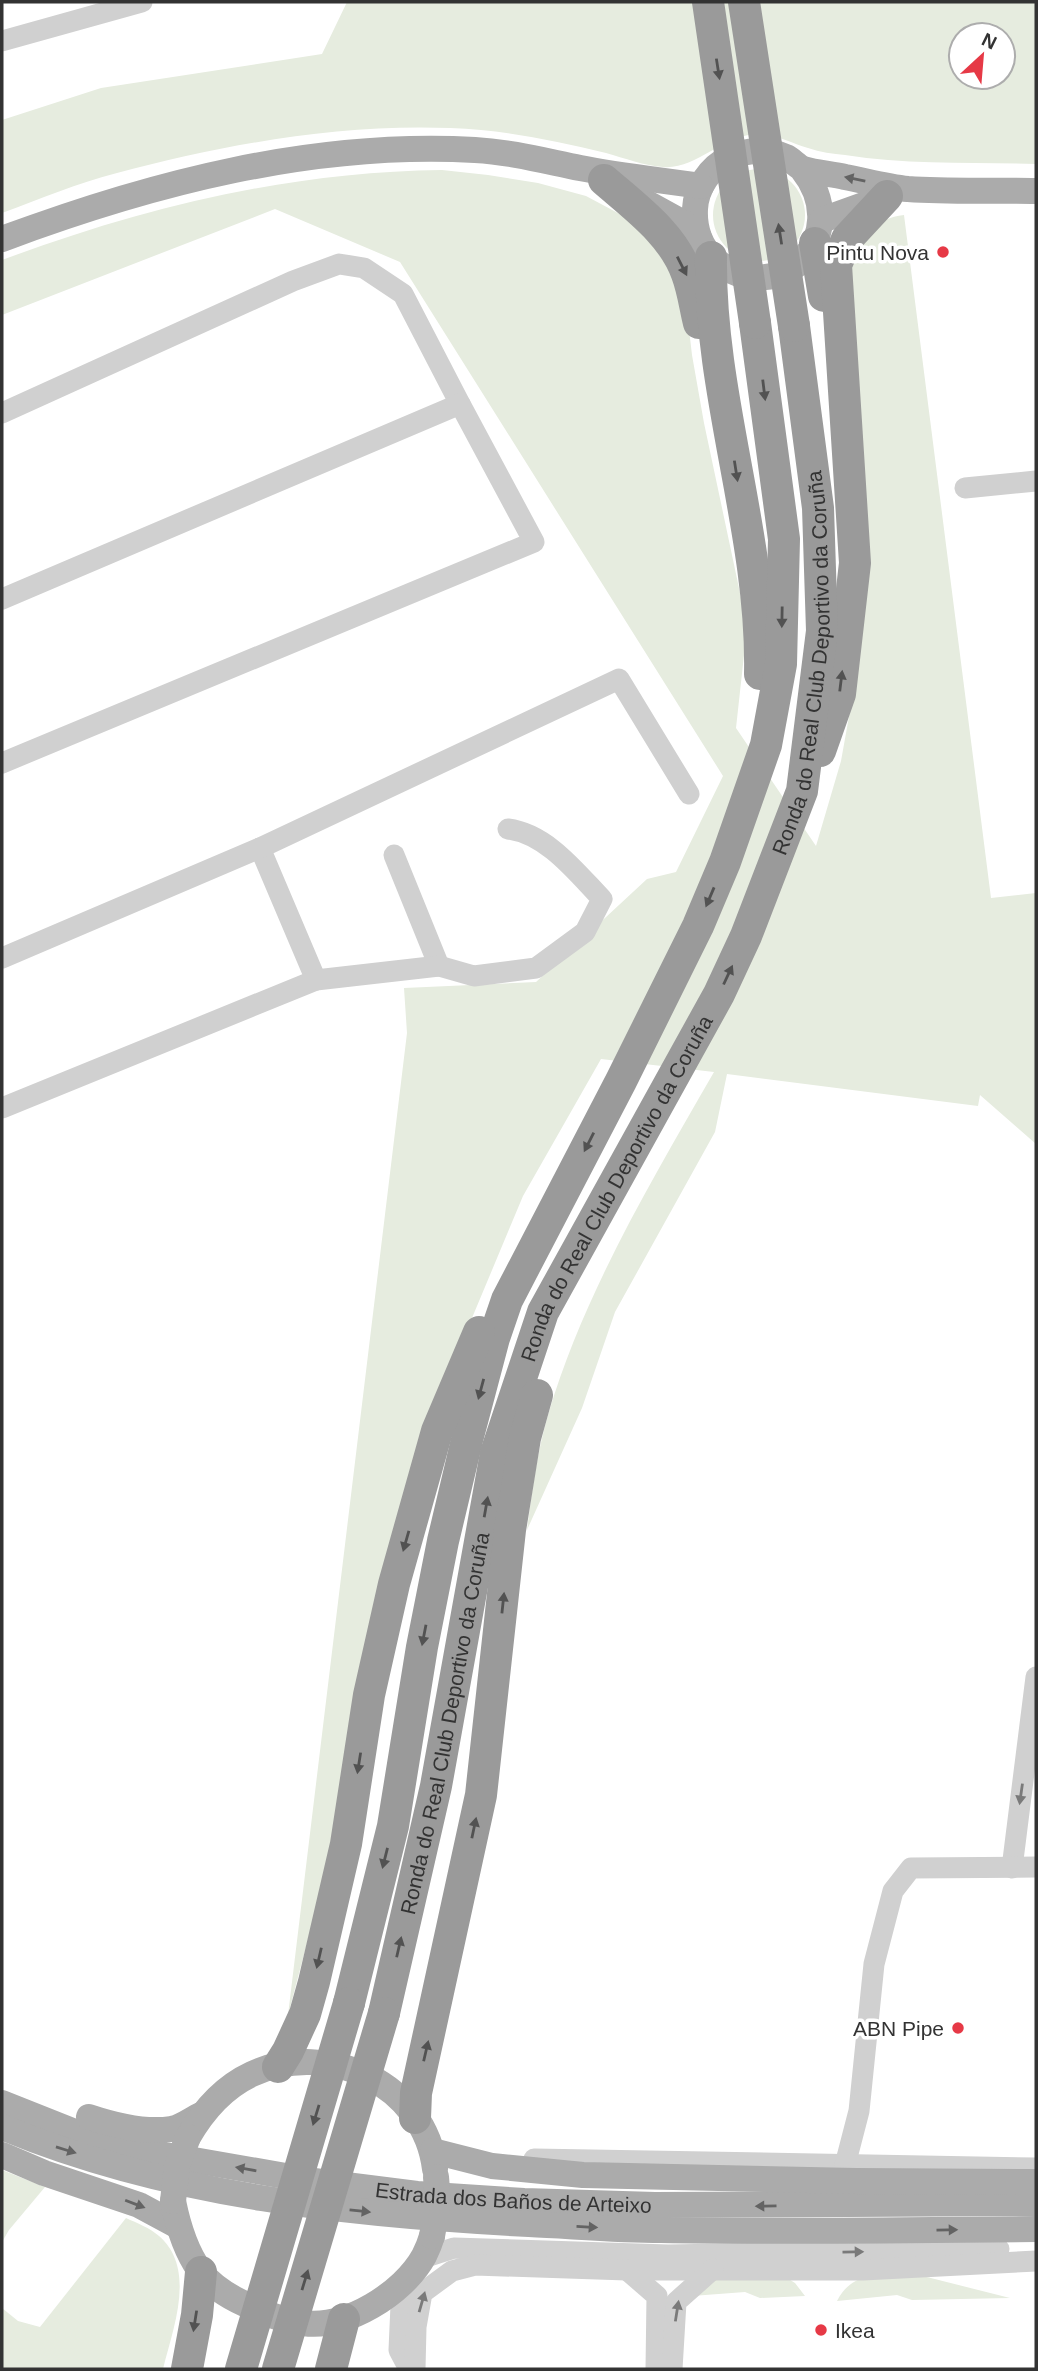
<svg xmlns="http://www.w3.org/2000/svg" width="1038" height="2371" font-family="Arial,sans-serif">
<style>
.green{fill:#e6ecdf;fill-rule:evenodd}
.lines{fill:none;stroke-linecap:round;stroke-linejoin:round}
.minor{stroke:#d0d0d0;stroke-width:21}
.major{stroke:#ababab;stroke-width:26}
.highway{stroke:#9a9a9a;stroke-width:32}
.major-bridge{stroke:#ababab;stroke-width:26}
.highway-bridge{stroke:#9a9a9a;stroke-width:32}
.oneway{fill:#525252}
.oneway2{fill:#636363}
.oneway3{fill:#7a7a7a}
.poi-dot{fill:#e63946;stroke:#fff;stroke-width:2.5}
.labels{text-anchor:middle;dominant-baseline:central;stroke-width:7;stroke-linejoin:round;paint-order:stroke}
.poi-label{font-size:21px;fill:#333;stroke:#fff;text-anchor:end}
.street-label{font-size:21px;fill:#333;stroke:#fff}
</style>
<rect width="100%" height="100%" fill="#fff"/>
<g class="green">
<path d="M347 2H1036V164C973 162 908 165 845 155 833 154 820 152 808 148 791 143 776 134 757 134 723 135 695 170 663 167 645 166 624 158 606 153 565 143 523 134 481 130 359 120 234 142 117 173 78 183 40 199 2 213V120L101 88 322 54ZM961 35H1003V77H961Z"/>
<circle cx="759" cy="215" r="46"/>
<path d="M442 170 488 175 538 183 586 196 631 220 658 244 685 295 692 355 704 423 743 607 745 646 736 728 816 846 841 761 853 694 851 263C861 236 873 219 904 215L991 898 1036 893V1144L980 1095 978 1106 727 1074 715 1132 615 1312 582 1408 527 1530C532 1491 537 1453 548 1415 584 1293 651 1182 714 1072L601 1059 523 1196 431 1416 326 1871 288 2015 407 1033 404 988 536 982 647 879 676 872 723 776 400 262 275 209 2 315V260C145 207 288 172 442 170Z"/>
<polygon points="2,2170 45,2187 9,2230 2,2242"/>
<path d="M126 2218C137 2223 150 2228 159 2236 197 2269 173 2328 163 2369H2V2308L18 2321 40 2327Z"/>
<path d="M911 2273 1010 2298 912 2300 897 2295 837 2301C852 2271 882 2274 911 2273Z"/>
<polygon points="787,2278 795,2283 805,2296 760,2298 745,2292 692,2296 716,2279"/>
</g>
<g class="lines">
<g class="minor">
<polyline points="2,41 142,2"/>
<polyline points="2,413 293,281 339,264 364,268 403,294 460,404"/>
<polyline points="965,488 1036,481"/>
<polyline points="2,599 460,404 534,542 2,763"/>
<polyline points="260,848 316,980"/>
<polyline points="394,855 439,966"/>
<polyline points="2,958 260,848 619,679 689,794"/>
<path d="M2 1108 316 980 439 966 474 976 536 968 585 932 602 899C576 872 547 834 508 829"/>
<polyline points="1012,1868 1036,1677"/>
<polyline points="534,2159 1036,2168"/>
<polyline points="845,2165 859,2111 874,1964 893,1891 911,1868 1036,1867"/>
<polyline points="423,2258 454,2248 668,2255 999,2249"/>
<polyline points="627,2270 657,2296 656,2369"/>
<polyline points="402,2283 399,2350 409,2369"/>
<polyline points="415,2369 416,2327 422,2293 452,2271 475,2265 627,2270 863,2270 1036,2261"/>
<polyline points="672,2369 676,2302 713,2269"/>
</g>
<g class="major">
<path d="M802 169C856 237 779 311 716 261 700 248 694 228 695 209 696 188 710 167 729 158 746 149 769 149 786 157 792 160 797 166 803 169 816 173 832 174 845 177 866 181 887 187 908 189 950 192 994 190 1036 191"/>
<polyline points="634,196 685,224 699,238"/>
<polyline points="822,220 886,197"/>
<path d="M2 239C152 183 313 141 475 150 511 152 545 161 580 168 620 176 661 180 701 186"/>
<path id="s1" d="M2 2103 75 2132 165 2155 314 2181 417 2194 524 2201 655 2205 1036 2203"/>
<path d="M89 2117C113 2125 145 2133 171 2129 181 2128 192 2119 201 2115"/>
<path d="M2 2127C168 2196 351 2215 529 2224 573 2226 617 2230 661 2230 786 2232 911 2230 1036 2229"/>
<path d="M188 2137C203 2111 224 2087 252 2074 328 2039 425 2084 435 2169"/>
<polyline points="433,2151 492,2166 583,2175 856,2181 1036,2182"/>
<polyline points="2,2155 44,2173 139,2205 178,2226"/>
<path d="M173 2201C178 2226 185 2250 200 2271 213 2288 232 2299 252 2307 268 2315 286 2321 303 2323 346 2329 403 2294 424 2256 427 2250 430 2243 432 2236"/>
</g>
<g class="highway">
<path d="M604 180C635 207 673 234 687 274 693 290 695 307 699 323"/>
<polyline points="815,243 824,296"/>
<path d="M711 257C709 397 763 535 760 674"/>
<polyline points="820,751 840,694 855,563 836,265 847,239 887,196"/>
<polyline points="349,2003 393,1826 422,1647 443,1541 467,1440 494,1338 507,1300 621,1081 698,926 725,862 766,745 781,664 784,539 755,323"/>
<path id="s2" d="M384 2013 436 1786 496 1453 543 1312 719 994 746 936 802 791 822 631 818 508 794 326"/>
<polyline points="278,2067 288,2051 305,2014 314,1982 346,1844 369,1695 394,1584 437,1431 479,1332"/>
<polyline points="415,2118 416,2093 481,1795 510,1530 525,1438 537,1395"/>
<polyline points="187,2369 197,2315 201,2272"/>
<polyline points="331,2369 344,2319"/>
</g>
<g class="major-bridge">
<polyline points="173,2201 177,2166 188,2137"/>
<polyline points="432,2236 438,2202 436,2177"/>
</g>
<g class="highway-bridge">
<polyline points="708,2 755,323"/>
<polyline points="744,2 794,326"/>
<polyline points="241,2369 349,2003"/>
<polyline points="278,2369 384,2013"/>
</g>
</g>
<defs><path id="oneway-solid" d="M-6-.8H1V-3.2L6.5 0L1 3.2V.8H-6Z" transform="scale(1.75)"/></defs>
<g class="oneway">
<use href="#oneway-solid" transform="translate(718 69) rotate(81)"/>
<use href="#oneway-solid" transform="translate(780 234) rotate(-99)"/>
<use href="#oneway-solid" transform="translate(682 266) rotate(63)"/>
<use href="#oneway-solid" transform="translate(764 390) rotate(83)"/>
<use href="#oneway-solid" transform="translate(736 471) rotate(81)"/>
<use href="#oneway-solid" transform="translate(782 617) rotate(91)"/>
<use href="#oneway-solid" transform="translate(841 681) rotate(-83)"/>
<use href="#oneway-solid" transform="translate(710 897) rotate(113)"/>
<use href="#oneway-solid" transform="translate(728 975) rotate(-65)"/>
<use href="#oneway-solid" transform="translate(589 1142) rotate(117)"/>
<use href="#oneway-solid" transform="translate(481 1389) rotate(105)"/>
<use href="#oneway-solid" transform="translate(486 1507) rotate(-80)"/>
<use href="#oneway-solid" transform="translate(406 1541) rotate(106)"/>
<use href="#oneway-solid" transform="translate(503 1603) rotate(-84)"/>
<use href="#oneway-solid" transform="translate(424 1635) rotate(101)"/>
<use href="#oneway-solid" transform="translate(359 1763) rotate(99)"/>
<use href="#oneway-solid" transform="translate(474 1828) rotate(-78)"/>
<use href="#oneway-solid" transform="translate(385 1858) rotate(104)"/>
<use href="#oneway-solid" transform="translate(399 1947) rotate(-77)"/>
<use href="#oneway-solid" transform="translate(319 1958) rotate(103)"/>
<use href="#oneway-solid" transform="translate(426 2051) rotate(-77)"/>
<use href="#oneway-solid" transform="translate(316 2115) rotate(107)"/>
<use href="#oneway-solid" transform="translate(305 2280) rotate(-73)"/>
<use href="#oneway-solid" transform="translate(195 2321) rotate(99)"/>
</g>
<g class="oneway2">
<use href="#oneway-solid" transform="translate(855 179) rotate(-169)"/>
<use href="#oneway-solid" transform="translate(66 2150) rotate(17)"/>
<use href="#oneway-solid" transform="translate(246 2169) rotate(-170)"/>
<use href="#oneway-solid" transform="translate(135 2204) rotate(21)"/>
<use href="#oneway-solid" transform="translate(766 2206) rotate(179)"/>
<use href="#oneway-solid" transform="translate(360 2211) rotate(6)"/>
<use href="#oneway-solid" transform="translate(587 2227) rotate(3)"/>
<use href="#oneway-solid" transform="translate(947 2230) rotate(-1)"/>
</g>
<g class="oneway3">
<use href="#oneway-solid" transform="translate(1021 1794) rotate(98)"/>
<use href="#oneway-solid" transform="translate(853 2252) rotate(-1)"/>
<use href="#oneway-solid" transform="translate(422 2302) rotate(-74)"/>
<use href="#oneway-solid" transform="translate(677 2311) rotate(-81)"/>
</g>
<g class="poi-dot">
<circle cx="943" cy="252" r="7"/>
<circle cx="958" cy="2028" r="7"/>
<circle cx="821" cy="2330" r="7"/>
</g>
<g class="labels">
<g class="poi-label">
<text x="929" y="252">Pintu Nova</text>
<text x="944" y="2028">ABN Pipe</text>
<text x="835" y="2330" text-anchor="start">Ikea</text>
</g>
<g class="street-label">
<text stroke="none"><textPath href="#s2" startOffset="1430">Ronda do Real Club Deportivo da Coruña</textPath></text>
<text stroke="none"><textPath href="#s2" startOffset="863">Ronda do Real Club Deportivo da Coruña</textPath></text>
<text stroke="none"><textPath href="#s2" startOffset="296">Ronda do Real Club Deportivo da Coruña</textPath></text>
<text stroke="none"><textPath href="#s1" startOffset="523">Estrada dos Baños de Arteixo</textPath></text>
</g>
</g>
<rect width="1038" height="2371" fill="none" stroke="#333333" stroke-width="7"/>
<g transform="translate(982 56) rotate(26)"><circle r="33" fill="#ffffff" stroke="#adadad" stroke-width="2"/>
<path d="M0-5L12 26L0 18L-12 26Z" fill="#e63946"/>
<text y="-10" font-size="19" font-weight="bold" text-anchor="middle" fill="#333333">N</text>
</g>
</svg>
